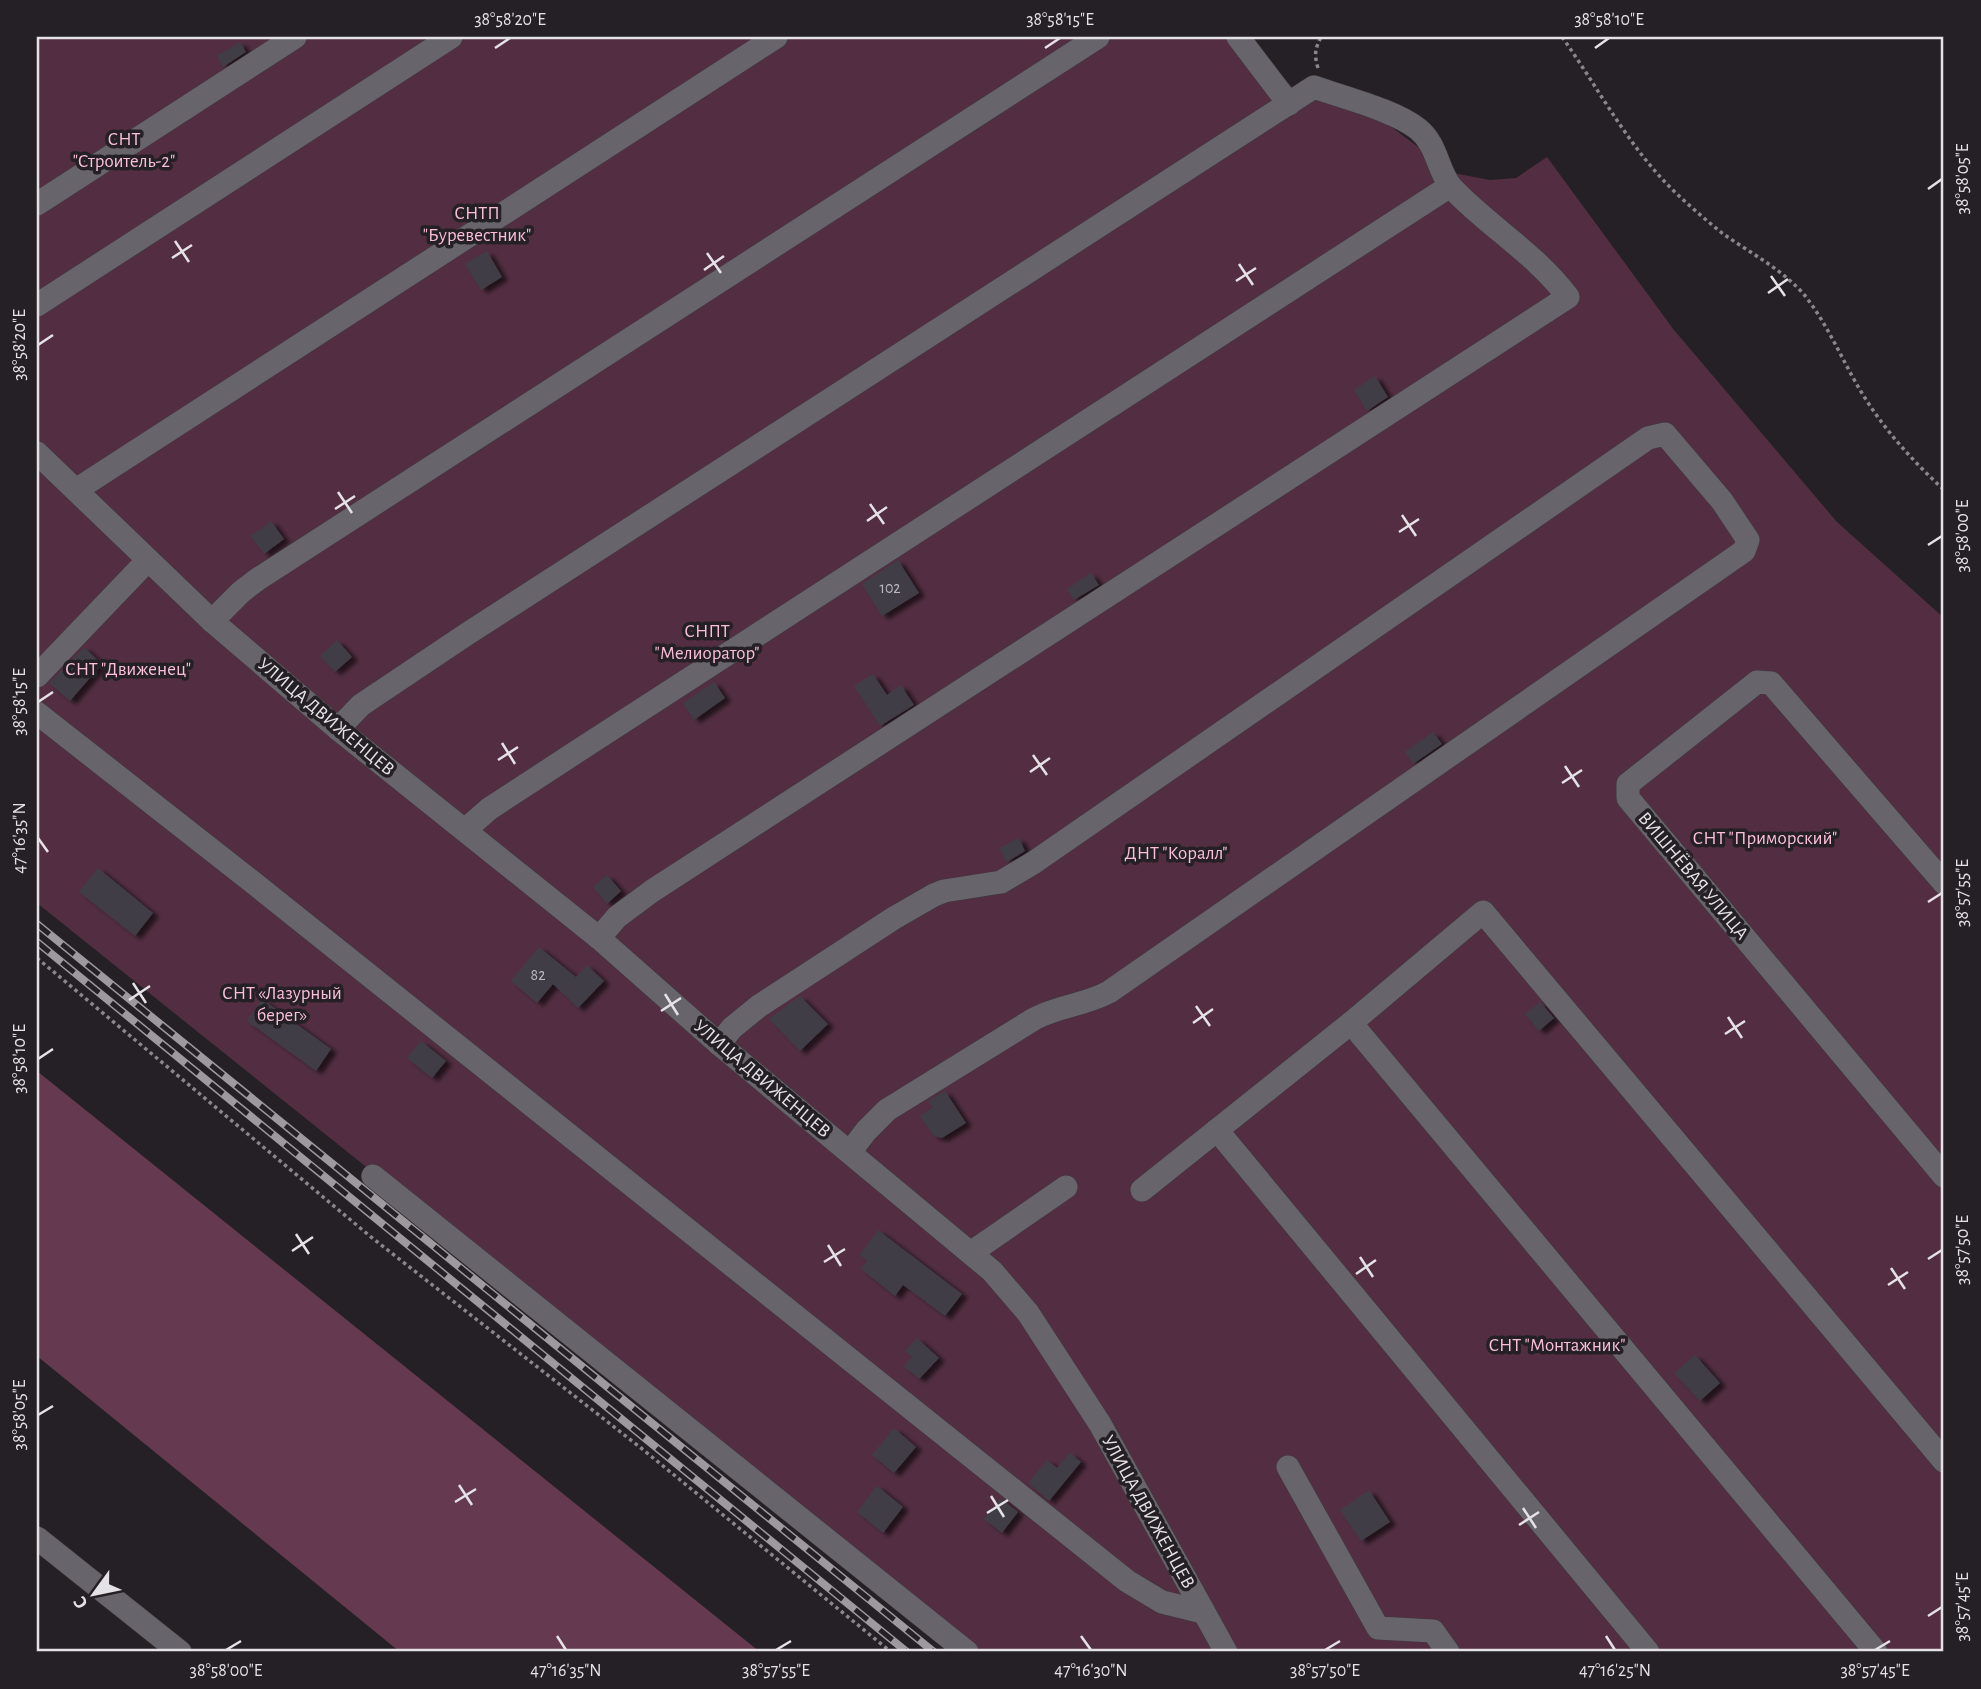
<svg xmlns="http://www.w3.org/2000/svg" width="1981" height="1689" font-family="'Alegreya Sans',sans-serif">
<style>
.green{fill:#532e42}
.forest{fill:#653950}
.building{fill:#3f3e46;filter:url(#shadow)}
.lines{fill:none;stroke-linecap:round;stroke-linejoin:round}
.minor-casing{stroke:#3d3a3f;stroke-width:24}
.path{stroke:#8a868c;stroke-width:3.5;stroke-dasharray:3.5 3.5;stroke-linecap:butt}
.minor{stroke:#68646c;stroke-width:23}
.rail-casing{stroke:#9d999f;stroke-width:8}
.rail{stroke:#242026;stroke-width:5;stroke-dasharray:16;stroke-linecap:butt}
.ticks{fill:none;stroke:#e5e2e7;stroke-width:2.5}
.labels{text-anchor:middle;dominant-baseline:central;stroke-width:7;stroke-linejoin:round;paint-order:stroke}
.number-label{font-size:16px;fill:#bcb9bf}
.park-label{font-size:19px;fill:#fbbedb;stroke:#242026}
.street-label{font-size:19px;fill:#e5e2e7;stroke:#242026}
.neatline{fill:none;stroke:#e5e2e7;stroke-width:2.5}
.ticks-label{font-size:18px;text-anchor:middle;fill:#e5e2e7}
</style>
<defs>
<filter id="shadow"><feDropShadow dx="6" dy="3.5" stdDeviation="2" flood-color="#0009"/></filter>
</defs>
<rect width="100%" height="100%" fill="#242026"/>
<polygon class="green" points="37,37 1248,37 1292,87 1382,120 1453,173 1490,180 1516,178 1547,157 1674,330 1837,522 1944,618 1944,1652 971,1652 37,903"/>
<polygon class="forest" points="37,1071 760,1652 400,1652 37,1356"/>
<g class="building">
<polygon points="240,42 246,52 223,67 217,56"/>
<polygon points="487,251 502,277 481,290 465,264"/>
<polygon points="1375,376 1388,397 1367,411 1354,390"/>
<polygon points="271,521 284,539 264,554 251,536"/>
<polygon points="898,560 919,593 882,616 862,584"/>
<polygon points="1091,573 1099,585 1074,600 1067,589"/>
<polygon points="337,640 352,657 335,672 320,656"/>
<polygon points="84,647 102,664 70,701 49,683"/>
<polygon points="873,674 887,695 901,685 914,705 880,726 854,686"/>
<polygon points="714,682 725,698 694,720 683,703"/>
<polygon points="1433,732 1442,744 1413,764 1405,752"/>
<polygon points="1019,838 1025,851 1007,862 999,848"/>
<polygon points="98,868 153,913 135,936 79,892"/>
<polygon points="607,875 621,891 607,904 593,887"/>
<polygon points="539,947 576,977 587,965 604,981 578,1008 553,984 537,1003 511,981"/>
<polygon points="800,996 828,1024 800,1051 769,1019"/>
<polygon points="262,999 331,1049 316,1071 247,1021"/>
<polygon points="1540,1002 1554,1018 1539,1031 1525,1014"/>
<polygon points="421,1041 446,1061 432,1078 407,1058"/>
<polygon points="945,1091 966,1123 942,1138 934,1136 920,1116 933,1107 928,1101"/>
<polygon points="878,1230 962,1294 945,1316 903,1285 895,1296 861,1269 867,1261 860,1255"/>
<polygon points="917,1338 939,1358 919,1379 904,1366 912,1357 905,1351"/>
<polygon points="1695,1355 1720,1383 1700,1401 1674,1373"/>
<polygon points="894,1428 916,1447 894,1473 872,1455"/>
<polygon points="1070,1453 1081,1462 1049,1501 1028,1483 1047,1460 1057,1468"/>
<polygon points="877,1486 903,1507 883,1533 857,1512"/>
<polygon points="1369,1490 1390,1522 1361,1541 1340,1510"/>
<polygon points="1000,1498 1018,1512 1002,1533 984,1519"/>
</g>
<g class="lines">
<g class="minor-casing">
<g id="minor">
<polyline points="1238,37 1289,104"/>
<polyline points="37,204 295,37"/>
<polyline points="37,305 451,37"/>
<polyline points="37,453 212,621 338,729 599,938 719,1044 992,1271 1028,1313 1100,1424 1226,1652"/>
<polyline points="76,490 776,37"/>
<polyline points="212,621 241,592 258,579 1098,37"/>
<polyline points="37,676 148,560"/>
<polyline points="37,713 255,884 1127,1581 1162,1602 1203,1612"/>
<path d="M338 729 361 705 467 634 1314 87C1344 98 1394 110 1418 129 1438 145 1437 171 1452 188 1489 227 1535 253 1568 297L652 891 617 917 599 938"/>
<polyline points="465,830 489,809 567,758 1450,186"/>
<polyline points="1944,883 1771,683 1757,682 1628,784 1628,798 1944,1176"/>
<polyline points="1351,1023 1876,1652"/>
<path d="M719 1044 732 1028 759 1006 894 918 934 895 944 891 1001 882 1033 863 1648 438 1665 434 1722 501 1748 540 1744 551 1109 992C1085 1005 1058 1006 1034 1019L887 1110 866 1131 850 1152"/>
<polyline points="1217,1130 1648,1652"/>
<polyline points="373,1176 967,1652"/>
<polyline points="1142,1190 1351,1023 1483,912 1944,1461"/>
<polyline points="972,1252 1066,1187"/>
<polyline points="1288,1467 1378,1628 1433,1631 1448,1652"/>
<polyline points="37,1538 180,1652"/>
</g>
</g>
<g class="path">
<path d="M1562 37C1600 90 1629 149 1678 195 1692 208 1707 221 1722 233 1750 253 1784 270 1806 297 1830 328 1844 365 1865 398 1887 433 1914 462 1944 490"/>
<path d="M1318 68C1314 55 1315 49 1321 37"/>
<polyline points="37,958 371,1237 641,1448 891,1652"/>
</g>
<use href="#minor" class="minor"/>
<g class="rail-casing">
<g id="rail">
<polyline points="37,924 934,1652"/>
<polyline points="37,942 907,1652"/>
</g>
</g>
<use href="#rail" class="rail"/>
</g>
<path class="ticks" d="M495 48 510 38M1045 48 1060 38M1595 48 1609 38M1928 189 1942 179M175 241 189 262M707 253 721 273M172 258 192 245M1239 264 1253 285M704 270 724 256M1771 276 1785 296M1236 281 1256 268M1768 293 1788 279M38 345 53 335M338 492 352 513M870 504 884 524M335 509 355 496M1402 515 1416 536M867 521 887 507M1399 532 1419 519M1928 545 1942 536M38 702 53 692M502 743 515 764M1033 755 1047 775M498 760 518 747M1565 766 1579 787M1030 772 1050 758M1562 783 1582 770M38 838 48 852M1928 902 1942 893M133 983 146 1003M665 994 678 1015M129 1000 150 986M1196 1006 1210 1026M661 1011 681 998M1728 1017 1742 1038M1193 1023 1213 1009M1725 1034 1745 1021M38 1059 53 1049M296 1234 309 1254M828 1245 841 1266M292 1251 313 1237M1360 1257 1373 1277M1928 1259 1942 1250M824 1262 845 1249M1891 1268 1905 1289M1356 1274 1376 1260M1888 1285 1908 1272M38 1415 53 1406M459 1485 472 1505M991 1496 1004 1517M455 1502 476 1489M1523 1508 1536 1528M987 1513 1008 1500M1519 1525 1539 1512M1928 1616 1942 1607M557 1636 566 1650M1081 1636 1091 1650M1606 1636 1615 1650M226 1650 241 1641M776 1650 791 1641M1325 1650 1340 1641M1875 1650 1890 1641"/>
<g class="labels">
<g class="number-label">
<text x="890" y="588">102</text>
<text x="538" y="975">82</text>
</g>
<g class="park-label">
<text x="124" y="139">СНТ<tspan x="124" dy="22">"Строитель-2"</tspan></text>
<text x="477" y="213">СНТП<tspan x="477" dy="22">"Буревестник"</tspan></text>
<text x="707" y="631">СНПТ<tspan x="707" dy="22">"Мелиоратор"</tspan></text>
<text x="128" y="669">СНТ "Движенец"</text>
<text x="1765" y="838">СНТ "Приморский"</text>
<text x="1176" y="853">ДНТ "Коралл"</text>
<text x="282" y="993">СНТ «Лазурный<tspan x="282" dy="22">берег»</tspan></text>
<text x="1557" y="1345">СНТ "Монтажник"</text>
</g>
<g class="street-label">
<text transform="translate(326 717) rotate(40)">УЛИЦА ДВИЖЕНЦЕВ</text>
<text transform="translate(1693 876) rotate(50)">ВИШНЁВАЯ УЛИЦА</text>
<text transform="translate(762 1079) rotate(40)">УЛИЦА ДВИЖЕНЦЕВ</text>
<text transform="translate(1148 1512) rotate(61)">УЛИЦА ДВИЖЕНЦЕВ</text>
</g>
</g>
<rect width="1981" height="1689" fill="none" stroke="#242026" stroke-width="77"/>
<g transform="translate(94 1594) rotate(237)" stroke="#242026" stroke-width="5" paint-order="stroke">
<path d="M0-5L12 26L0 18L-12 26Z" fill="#e5e2e7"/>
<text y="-10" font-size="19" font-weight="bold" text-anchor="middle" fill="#e5e2e7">С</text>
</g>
<rect x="38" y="38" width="1904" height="1612" class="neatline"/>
<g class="ticks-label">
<text x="510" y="25">38°58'20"E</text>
<text x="1060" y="25">38°58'15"E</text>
<text x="1609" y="25">38°58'10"E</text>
<text transform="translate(1962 179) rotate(-90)" y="6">38°58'05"E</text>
<text transform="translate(19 345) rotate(-90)" y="6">38°58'20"E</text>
<text transform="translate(1962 536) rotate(-90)" y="6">38°58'00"E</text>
<text transform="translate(19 702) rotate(-90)" y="6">38°58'15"E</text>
<text transform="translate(19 838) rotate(-90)" y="6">47°16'35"N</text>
<text transform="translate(1962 893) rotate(-90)" y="6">38°57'55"E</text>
<text transform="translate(19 1059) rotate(-90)" y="6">38°58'10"E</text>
<text transform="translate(1962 1250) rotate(-90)" y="6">38°57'50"E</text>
<text transform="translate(19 1415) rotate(-90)" y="6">38°58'05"E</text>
<text transform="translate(1962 1607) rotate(-90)" y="6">38°57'45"E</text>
<text x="226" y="1676">38°58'00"E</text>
<text x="566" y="1676">47°16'35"N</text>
<text x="776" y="1676">38°57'55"E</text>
<text x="1091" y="1676">47°16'30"N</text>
<text x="1325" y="1676">38°57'50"E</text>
<text x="1615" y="1676">47°16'25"N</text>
<text x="1875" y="1676">38°57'45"E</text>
</g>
</svg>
